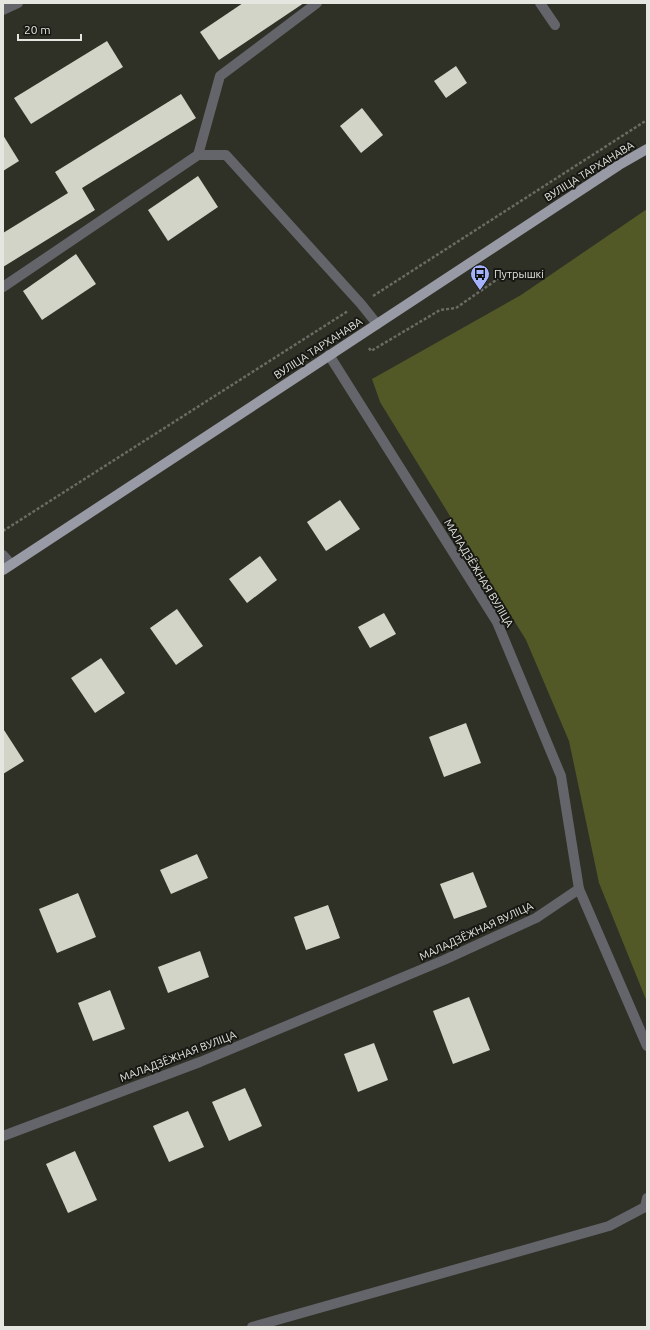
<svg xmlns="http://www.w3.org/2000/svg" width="650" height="1330" font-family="Ubuntu,sans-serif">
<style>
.green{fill:#525826}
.building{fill:#d2d4c7}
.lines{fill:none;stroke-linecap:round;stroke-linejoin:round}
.path{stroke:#6a6b62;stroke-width:2.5;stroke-dasharray:3 2;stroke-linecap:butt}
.minor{stroke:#64656a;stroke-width:10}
.major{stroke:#989aa5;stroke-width:10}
.labels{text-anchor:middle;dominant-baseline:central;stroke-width:4;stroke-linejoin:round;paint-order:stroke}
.street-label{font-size:11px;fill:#e5e6df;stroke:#171813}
.poi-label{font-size:11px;fill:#e5e6df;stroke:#171813;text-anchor:start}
</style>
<rect width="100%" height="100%" fill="#2f3026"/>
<polygon class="green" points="647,209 647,1002 599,883 569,741 526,640 380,402 372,379 521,295"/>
<g class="building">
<polygon points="243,3 304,3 219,60 200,32"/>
<polygon points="107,41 123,67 31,124 14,98"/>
<polygon points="456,66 467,83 446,98 434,81"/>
<polygon points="181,94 196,118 82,188 95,210 3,267 3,233 68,193 55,172"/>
<polygon points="362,108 383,135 361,153 340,126"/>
<polygon points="3,135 19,161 3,171"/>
<polygon points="198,176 218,207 168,241 148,210"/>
<polygon points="76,254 96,284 42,320 23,291"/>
<polygon points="340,500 360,529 326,551 307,522"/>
<polygon points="260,556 277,580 247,603 229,579"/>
<polygon points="177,609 203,646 176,665 150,628"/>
<polygon points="384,613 396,634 370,648 358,627"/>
<polygon points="101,658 125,693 95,713 71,678"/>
<polygon points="466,723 481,763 444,777 429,737"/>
<polygon points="3,730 4,730 24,761 3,774"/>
<polygon points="197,854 208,878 171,894 160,870"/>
<polygon points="473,872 487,907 454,919 440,884"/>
<polygon points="78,893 96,937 57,953 39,909"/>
<polygon points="328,905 340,938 306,950 294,917"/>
<polygon points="200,951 209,977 168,993 158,967"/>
<polygon points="110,990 125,1029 93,1041 78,1003"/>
<polygon points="469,997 490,1050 453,1064 433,1011"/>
<polygon points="374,1043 388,1080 358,1092 344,1054"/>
<polygon points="245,1088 262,1126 229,1141 212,1102"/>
<polygon points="188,1111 204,1147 169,1162 153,1126"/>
<polygon points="75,1151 97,1200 68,1213 46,1164"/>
</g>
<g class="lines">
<g class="path">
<polyline points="373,296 647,120"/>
<polyline points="369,348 371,351 440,310 456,308 502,276"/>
<polyline points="3,531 348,311"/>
</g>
<g class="minor">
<polyline points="540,3 555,25"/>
<polyline points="3,10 18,3"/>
<polyline points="198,155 220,76 317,3"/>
<polyline points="3,287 198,155 226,155 361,304 377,324"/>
<polyline points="3,555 11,564"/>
<polyline points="579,889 647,1046"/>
<polyline points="3,1136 200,1062 444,960 536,918 579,889 561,776 497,622 329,355"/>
<polyline points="252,1327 609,1226 645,1207 647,1198"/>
</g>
<polyline class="major" points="3,570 619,165 647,149"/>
</g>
<defs>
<g id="bus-pin" transform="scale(1)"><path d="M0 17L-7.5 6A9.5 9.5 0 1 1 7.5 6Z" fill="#a4b2fc" stroke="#171813"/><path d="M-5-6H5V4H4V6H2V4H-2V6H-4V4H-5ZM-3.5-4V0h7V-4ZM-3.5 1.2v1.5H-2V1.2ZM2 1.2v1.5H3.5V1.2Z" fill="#111"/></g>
</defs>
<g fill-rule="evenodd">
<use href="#bus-pin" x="480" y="274"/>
</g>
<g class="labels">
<g class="street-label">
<text transform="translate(589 171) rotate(-32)">ВУЛІЦА ТАРХАНАВА</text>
<text transform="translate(318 348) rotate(-33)">ВУЛІЦА ТАРХАНАВА</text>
<text transform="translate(479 573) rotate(59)">МАЛАДЗЁЖНАЯ ВУЛІЦА</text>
<text transform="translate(476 931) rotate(-25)">МАЛАДЗЁЖНАЯ ВУЛІЦА</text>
<text transform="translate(178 1056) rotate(-21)">МАЛАДЗЁЖНАЯ ВУЛІЦА</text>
</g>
<g class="poi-label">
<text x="494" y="274">Путрышкі</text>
</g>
</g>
<rect width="650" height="1330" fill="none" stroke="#e5e6df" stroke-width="8"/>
<path d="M18 34v6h63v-6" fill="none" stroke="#e5e6df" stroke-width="2"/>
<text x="24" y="34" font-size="12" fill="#e5e6df" stroke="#171813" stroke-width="3" paint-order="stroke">20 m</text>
</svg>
